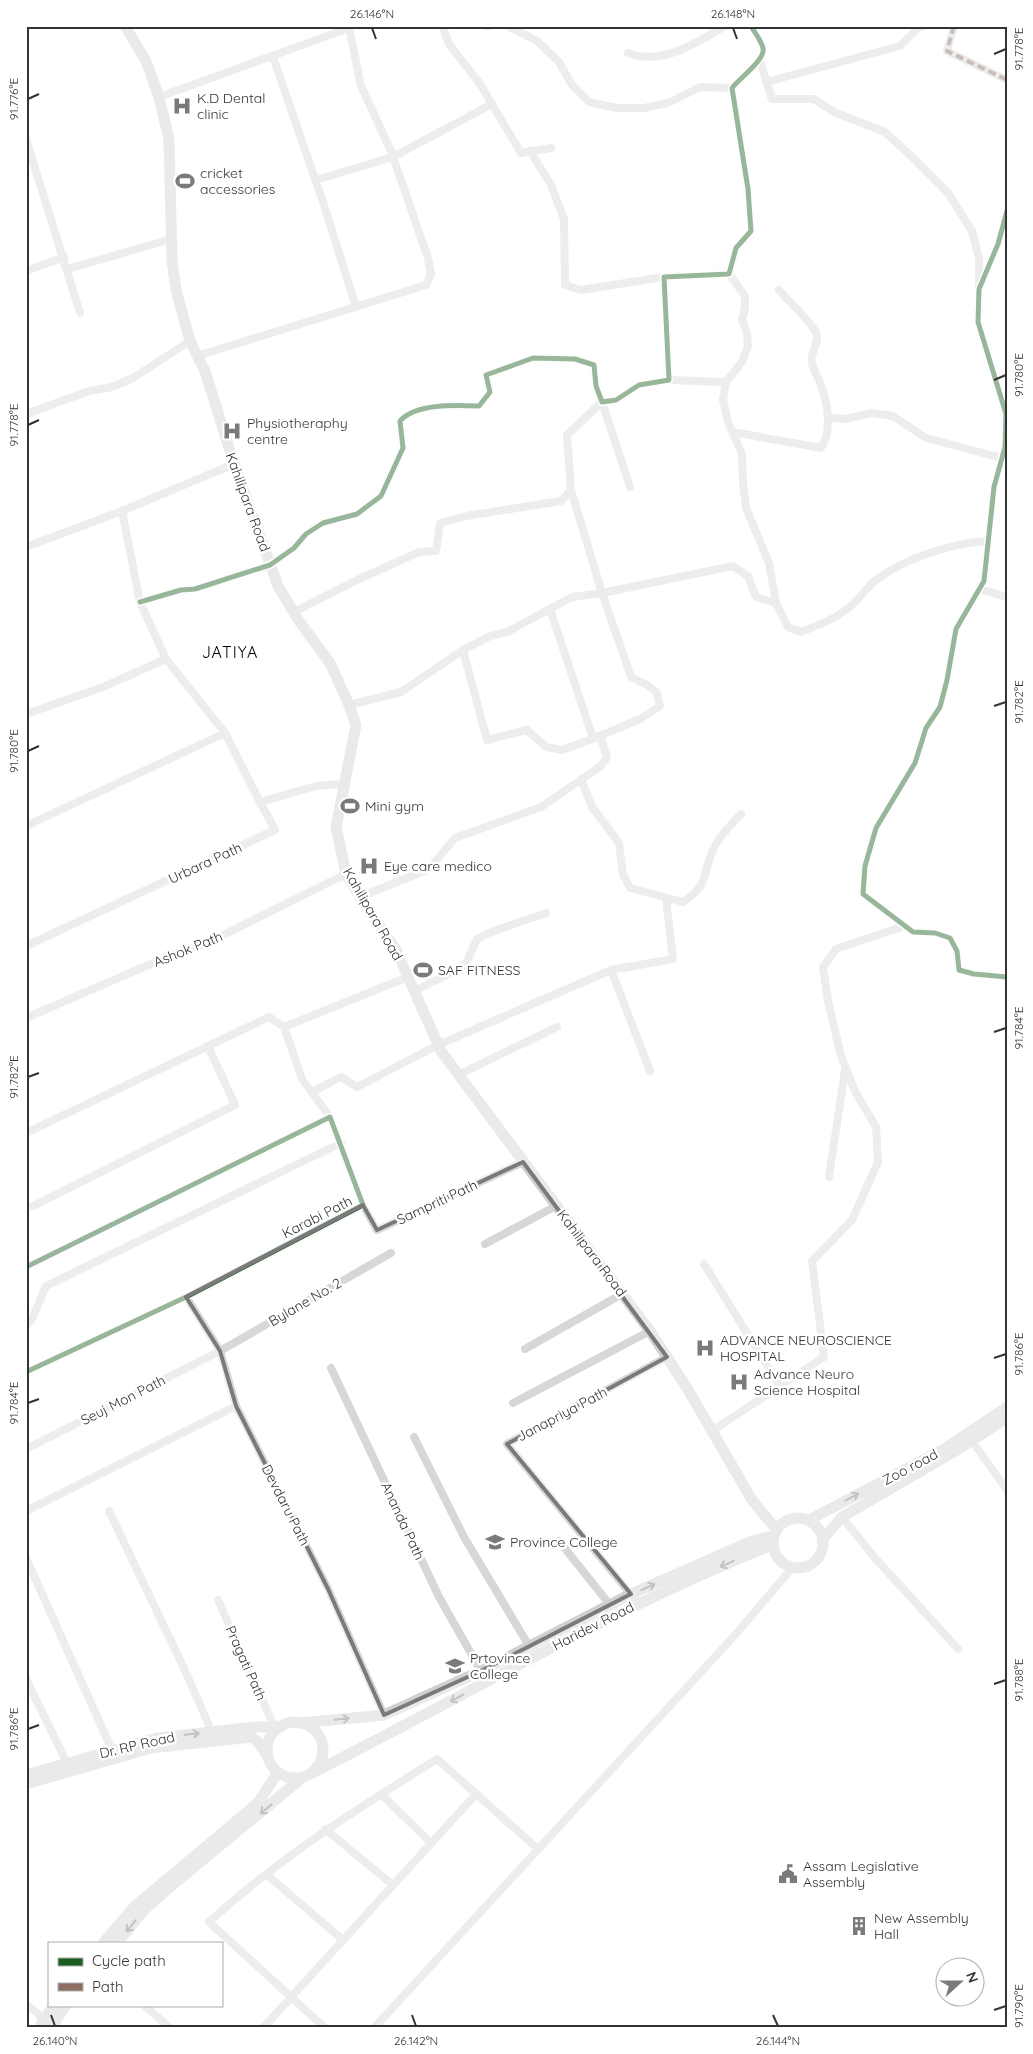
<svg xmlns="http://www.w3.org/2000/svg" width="1033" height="2054" font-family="Quicksand,sans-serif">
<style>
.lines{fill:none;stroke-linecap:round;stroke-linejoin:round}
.street{stroke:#d7d7d7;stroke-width:8}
.secondary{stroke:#d0d0d0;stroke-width:11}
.quiet{stroke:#8d6e63;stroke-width:4;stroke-dasharray:8 4;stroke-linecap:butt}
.cycleway-casing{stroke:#fff;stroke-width:8}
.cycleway{stroke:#1b5e20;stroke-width:5}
.oneway{stroke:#7a7a7a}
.marked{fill:none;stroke:#7a7a7a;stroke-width:4;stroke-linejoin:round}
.ticks{fill:none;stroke:#333;stroke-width:2}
.labels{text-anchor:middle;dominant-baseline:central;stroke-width:5;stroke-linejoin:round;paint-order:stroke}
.poi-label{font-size:14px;fill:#333;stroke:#fff;text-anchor:start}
.street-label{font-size:14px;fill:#333;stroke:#fff}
.quarter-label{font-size:16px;letter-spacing:1px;fill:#000;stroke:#fff}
.neatline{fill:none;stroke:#333;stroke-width:2}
.ticks-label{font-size:12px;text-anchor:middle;fill:#333}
</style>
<rect width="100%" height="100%" fill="#fff"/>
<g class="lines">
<g class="street">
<polyline points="442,26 449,44 480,84 521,153 551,148"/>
<polyline points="485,26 489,26"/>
<polyline points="508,26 537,41 559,62 572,85 589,102 617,108 644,108 668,103 700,87 732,88"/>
<polyline points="954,26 947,51 1007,80"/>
<path d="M628 53C662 66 696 43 725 26"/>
<polyline points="273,57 323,202 356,307"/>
<polyline points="760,61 772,99 814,99 834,112 885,132 911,156 948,193 972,231 979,259 979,285"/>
<polyline points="766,82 900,46 918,28 924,26"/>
<polyline points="159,97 349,28 350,26"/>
<polyline points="26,139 80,313"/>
<polyline points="530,151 551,185 564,219 565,285 581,290 664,277"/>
<polyline points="316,180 393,157 492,104"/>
<polyline points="1007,211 998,244 979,289 978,322 1006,414 1005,447 994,487 984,581 956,629 947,680 940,707 926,728 915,763 876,828 865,866 863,894 913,932 935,933 950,938 957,951 959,970 974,974 1007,977"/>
<polyline points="68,269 171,239"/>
<polyline points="26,271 64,257"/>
<polyline points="197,356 426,285 431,274 428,258 391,151 361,86 349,28"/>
<polyline points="669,380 726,382 723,400 728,422 742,454 743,484 746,508 769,563 776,603"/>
<polyline points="726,382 742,362 748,346 747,333 742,320 745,308 745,296 729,274"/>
<polyline points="26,414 89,391 112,387 133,378 190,341"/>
<polyline points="828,418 845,419 872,413 893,416 926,438 1002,458"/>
<path d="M733 432 821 448C832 432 828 406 822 388 820 380 814 372 812 363 809 351 822 342 815 331 806 316 790 303 779 290"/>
<path d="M571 490 602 593 733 566 748 576 756 597 776 603 788 627 801 632C819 625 837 618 852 605 861 597 867 587 876 580 905 558 952 543 988 541"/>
<polyline points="122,511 140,602 166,659 225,733"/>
<polyline points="26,547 122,511 234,464"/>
<polyline points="979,589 1007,597"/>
<path d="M140 602 181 590 195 589 270 565 294 548 306 534 323 523 357 514 381 496 403 448 400 421C415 403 457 405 479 406L490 392 486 375 533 358 575 359 594 365 596 386 602 402 616 400 639 385 669 380 664 277 729 274 736 248 751 231 748 189 732 88C740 78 766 59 763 48 761 40 755 33 751 26"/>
<polyline points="550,609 593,738"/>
<polyline points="294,612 359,579 419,552 436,551 440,523 466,516 561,501 571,490 567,435 602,402 630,487"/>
<polyline points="463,650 487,740 527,730 546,747 562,750 600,736"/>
<polyline points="349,705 401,692 463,650 490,636 507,632 572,597 602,593 631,677 649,686 657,693 660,706 640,719 600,736 607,757 601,766 541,807 455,838 429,869 360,897"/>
<polyline points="26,714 103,687 166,659"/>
<path d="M581 779 592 807 619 843 623 874 630 888 683 902C711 883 701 876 713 850 719 836 731 825 741 814"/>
<polyline points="26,826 225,733 260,802"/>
<polyline points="26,946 275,830 260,802 316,786 345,784"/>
<polyline points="414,991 463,967 468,959 477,939 491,932 546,913"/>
<polyline points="26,1018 174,954 203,945 346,874"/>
<polyline points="284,1027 302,1079 330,1117"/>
<polyline points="650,1071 611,970 673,959 666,898"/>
<polyline points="458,1075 557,1027"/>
<polyline points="312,1092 341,1077 357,1087 438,1045 611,970"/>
<polyline points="26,1133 269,1017 284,1027 408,977"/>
<polyline points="829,1177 845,1070"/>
<polyline points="363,1205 377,1230 523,1162"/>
<polyline points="33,1206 235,1105 208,1046"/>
<polyline points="485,1244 556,1206"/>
<polyline points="704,1264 780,1386"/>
<polyline points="26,1267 330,1117 363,1205 186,1297 26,1372"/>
<polyline points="186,1297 220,1351 236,1406 328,1589 384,1715"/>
<polyline points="26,1326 32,1319 46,1286 341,1143"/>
<polyline points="525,1349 622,1294"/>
<polyline points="331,1368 439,1597 481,1671"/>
<polyline points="513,1403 650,1331"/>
<polyline points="712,1431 824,1357 812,1261 852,1220 878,1162 876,1127 855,1091 841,1056 828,1001 823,967 836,949 904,926"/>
<polyline points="414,1437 464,1537 529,1646"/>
<polyline points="977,1448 1007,1490"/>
<polyline points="26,1449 220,1351 391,1253"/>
<polyline points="26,1511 236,1406"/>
<polyline points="109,1511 182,1664 212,1732"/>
<polyline points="842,1517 875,1558 958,1649"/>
<polyline points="559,1541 610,1605"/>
<polyline points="26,1558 112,1750"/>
<polyline points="218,1600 274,1726"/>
<polyline points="638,1603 507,1444 667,1357"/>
<polyline points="26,1679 67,1763"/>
<polyline points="381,1794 431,1843"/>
<polyline points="325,1829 393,1885"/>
<polyline points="266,1874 343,1940"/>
<polyline points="26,2004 44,2019"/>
<polyline points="144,2005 170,2028"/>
<polyline points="263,2028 476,1794"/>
<path d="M325 2028 209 1922C279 1858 357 1809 437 1759L538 1849"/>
<polyline points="374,2028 735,1635 793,1567"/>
</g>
<g class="secondary">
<polyline points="125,26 146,61 159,97 169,139 172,261 176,290 190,341 205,371 234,464 278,586 299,621 330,663 349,705 356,725 336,827 346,874 369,911 396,950 441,1051 650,1331 687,1388 752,1500 776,1529"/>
<circle cx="798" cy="1543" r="25"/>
<polyline points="809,1520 944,1449 1007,1407"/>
<polyline points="822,1540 842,1517 962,1447 1007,1418"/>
<circle cx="295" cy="1750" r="28"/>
<polyline points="300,1723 384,1715 481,1671 631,1594 752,1541 773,1536"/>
<path d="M312 1773C465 1696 613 1608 772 1545"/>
<polyline points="26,1775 157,1738 256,1727 281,1727"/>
<polyline points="26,1784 151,1748 251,1737 257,1741 268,1757"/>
<polyline points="103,1943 135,1906 258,1803 278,1772"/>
<polyline points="117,1943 144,1910 170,1887 303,1777"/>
<polyline points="39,2028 53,2005"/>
<polyline points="51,2028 66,2005"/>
</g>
<polyline class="quiet" points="954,26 947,51 1007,80"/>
<g class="cycleway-casing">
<g id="cycleway">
<polyline points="1007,211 998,244 979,289 978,322 1006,414 1005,447 994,487 984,581 956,629 947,680 940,707 926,728 915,763 876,828 865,866 863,894 913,932 935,933 950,938 957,951 959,970 974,974 1007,977"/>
<path d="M140 602 181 590 195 589 270 565 294 548 306 534 323 523 357 514 381 496 403 448 400 421C415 403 457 405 479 406L490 392 486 375 533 358 575 359 594 365 596 386 602 402 616 400 639 385 669 380 664 277 729 274 736 248 751 231 748 189 732 88C740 78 766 59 763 48 761 40 755 33 751 26"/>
<polyline points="26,1267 330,1117 363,1205 186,1297 26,1372"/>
</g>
</g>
<use href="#cycleway" class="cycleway"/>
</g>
<defs><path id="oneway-shaft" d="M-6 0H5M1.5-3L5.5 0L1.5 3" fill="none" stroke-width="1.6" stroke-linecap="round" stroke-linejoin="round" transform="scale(1.25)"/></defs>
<g class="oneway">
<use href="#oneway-shaft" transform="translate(852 1497) rotate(-28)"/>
<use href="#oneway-shaft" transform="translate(727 1564) rotate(156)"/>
<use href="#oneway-shaft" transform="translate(648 1587) rotate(-24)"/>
<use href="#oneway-shaft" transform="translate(457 1698) rotate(152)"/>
<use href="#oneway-shaft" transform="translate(342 1719) rotate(-6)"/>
<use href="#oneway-shaft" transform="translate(192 1734) rotate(-6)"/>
<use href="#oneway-shaft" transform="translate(266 1809) rotate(140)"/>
<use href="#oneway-shaft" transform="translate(131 1926) rotate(129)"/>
</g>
<path d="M0 0H1033V2054H0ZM523 1162 667 1357 507 1444 631 1594 481 1671 384 1715 328 1589 236 1406 220 1351 186 1297 363 1205 377 1230Z" fill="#fff" fill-opacity=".55" fill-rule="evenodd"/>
<path class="marked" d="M523 1162 667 1357 507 1444 631 1594 481 1671 384 1715 328 1589 236 1406 220 1351 186 1297 363 1205 377 1230Z"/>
<path class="ticks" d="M372 28 376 39M733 28 737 39M994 54 1006 49M28 99 39 94M994 380 1006 375M28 425 39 420M994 706 1006 702M28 751 39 746M994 1032 1006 1028M28 1077 39 1073M994 1358 1006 1354M28 1403 39 1399M994 1684 1006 1680M28 1729 39 1725M994 2010 1006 2006M51 2015 55 2026M412 2015 416 2026M773 2015 778 2026"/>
<defs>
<g id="hospital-bare" transform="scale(1.5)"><path d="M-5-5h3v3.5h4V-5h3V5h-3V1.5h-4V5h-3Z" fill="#7a7a7a" stroke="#fff" stroke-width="2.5" paint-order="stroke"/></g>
<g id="stadium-bare" transform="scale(1.5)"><path d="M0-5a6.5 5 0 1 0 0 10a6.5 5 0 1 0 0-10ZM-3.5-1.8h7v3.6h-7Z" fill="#7a7a7a" stroke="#fff" stroke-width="2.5" paint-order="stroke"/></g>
<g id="university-bare" transform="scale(1.5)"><path d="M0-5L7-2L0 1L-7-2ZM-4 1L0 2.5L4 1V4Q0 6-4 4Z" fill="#7a7a7a" stroke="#fff" stroke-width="2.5" paint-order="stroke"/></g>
<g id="civic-bare" transform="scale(1.5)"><path d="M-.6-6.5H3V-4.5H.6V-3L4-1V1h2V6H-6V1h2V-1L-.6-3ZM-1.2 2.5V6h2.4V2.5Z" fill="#7a7a7a" stroke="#fff" stroke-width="2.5" paint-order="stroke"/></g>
<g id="building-bare" transform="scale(1.5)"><path d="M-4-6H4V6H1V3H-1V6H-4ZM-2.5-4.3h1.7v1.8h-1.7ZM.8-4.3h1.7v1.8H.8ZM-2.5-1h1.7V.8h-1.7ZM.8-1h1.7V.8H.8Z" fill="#7a7a7a" stroke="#fff" stroke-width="2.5" paint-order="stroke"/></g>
</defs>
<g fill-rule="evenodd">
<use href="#hospital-bare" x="182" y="106"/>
<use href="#stadium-bare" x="185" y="181"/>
<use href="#hospital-bare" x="232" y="431"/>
<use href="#stadium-bare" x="350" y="806"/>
<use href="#hospital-bare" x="369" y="866"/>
<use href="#stadium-bare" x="423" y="970"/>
<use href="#hospital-bare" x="705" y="1348"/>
<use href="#hospital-bare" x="739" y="1382"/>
<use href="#university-bare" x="495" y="1542"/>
<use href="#university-bare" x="455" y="1666"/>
<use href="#civic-bare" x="788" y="1874"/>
<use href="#building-bare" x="859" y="1926"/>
</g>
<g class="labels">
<g class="poi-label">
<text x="197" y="98">K.D Dental<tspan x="197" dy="16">clinic</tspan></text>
<text x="200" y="173">cricket<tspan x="200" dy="16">accessories</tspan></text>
<text x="247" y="423">Physiotheraphy<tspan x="247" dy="16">centre</tspan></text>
<text x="365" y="806">Mini gym</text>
<text x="384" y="866">Eye care medico</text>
<text x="438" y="970">SAF FITNESS</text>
<text x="720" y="1340">ADVANCE NEUROSCIENCE<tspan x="720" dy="16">HOSPITAL</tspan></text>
<text x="754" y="1374">Advance Neuro<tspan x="754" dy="16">Science Hospital</tspan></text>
<text x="510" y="1542">Province College</text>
<text x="470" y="1658">Prtovince<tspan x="470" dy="16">College</tspan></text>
<text x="803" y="1866">Assam Legislative<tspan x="803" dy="16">Assembly</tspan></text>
<text x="874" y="1918">New Assembly<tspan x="874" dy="16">Hall</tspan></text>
</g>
<g class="street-label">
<text transform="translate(248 502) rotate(70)">Kahilipara Road</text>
<text transform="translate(205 863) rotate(-25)">Urbara Path</text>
<text transform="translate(373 914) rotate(60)">Kahilipara Road</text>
<text transform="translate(188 949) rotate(-22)">Ashok Path</text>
<text transform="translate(437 1202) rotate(-25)">Sampriti Path</text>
<text transform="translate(317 1217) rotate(-27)">Karabi Path</text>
<text transform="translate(592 1253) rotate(53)">Kahilipara Road</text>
<text transform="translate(305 1302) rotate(-30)">Bylane No. 2</text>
<text transform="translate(123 1400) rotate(-27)">Seuj Mon Path</text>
<text transform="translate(562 1414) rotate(-28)">Janapriya Path</text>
<text transform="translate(910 1467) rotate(-28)">Zoo road</text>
<text transform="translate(286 1505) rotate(63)">Devdaru Path</text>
<text transform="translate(403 1521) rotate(65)">Ananda Path</text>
<text transform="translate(593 1626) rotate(-27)">Haridev Road</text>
<text transform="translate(246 1663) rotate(66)">Pragati Path</text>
<text transform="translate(137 1745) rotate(-13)">Dr. RP Road</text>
</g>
<g class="quarter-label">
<text x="230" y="652">JATIYA</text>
</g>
</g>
<rect width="1033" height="2054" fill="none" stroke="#ffffff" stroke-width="55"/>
<rect x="48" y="1942" width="175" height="65" fill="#ffffff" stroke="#adadad"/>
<rect x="58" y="1958" width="25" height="8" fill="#1b5e20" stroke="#adadad"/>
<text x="92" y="1966" font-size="15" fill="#333333">Cycle path</text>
<rect x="58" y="1983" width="25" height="8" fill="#8d6e63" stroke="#adadad"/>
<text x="92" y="1992" font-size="15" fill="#333333">Path</text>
<g transform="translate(960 1982) rotate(69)"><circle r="24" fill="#ffffff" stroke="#adadad"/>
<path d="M0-4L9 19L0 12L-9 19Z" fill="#7a7a7a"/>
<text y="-8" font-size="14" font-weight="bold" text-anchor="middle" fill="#333333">N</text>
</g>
<rect x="28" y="28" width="978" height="1998" class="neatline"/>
<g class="ticks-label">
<text x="372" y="18">26.146°N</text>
<text x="733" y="18">26.148°N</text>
<text transform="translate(1019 49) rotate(-90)" y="4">91.778°E</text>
<text transform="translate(14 99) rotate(-90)" y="4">91.776°E</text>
<text transform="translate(1019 375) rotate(-90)" y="4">91.780°E</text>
<text transform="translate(14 425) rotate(-90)" y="4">91.778°E</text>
<text transform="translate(1019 702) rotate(-90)" y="4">91.782°E</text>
<text transform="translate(14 751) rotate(-90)" y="4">91.780°E</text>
<text transform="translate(1019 1028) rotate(-90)" y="4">91.784°E</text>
<text transform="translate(14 1077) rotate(-90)" y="4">91.782°E</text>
<text transform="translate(1019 1354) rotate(-90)" y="4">91.786°E</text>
<text transform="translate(14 1403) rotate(-90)" y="4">91.784°E</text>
<text transform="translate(1019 1680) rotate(-90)" y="4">91.788°E</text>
<text transform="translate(14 1729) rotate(-90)" y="4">91.786°E</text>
<text transform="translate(1019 2006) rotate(-90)" y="4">91.790°E</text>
<text x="55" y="2045">26.140°N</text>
<text x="416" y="2045">26.142°N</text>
<text x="778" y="2045">26.144°N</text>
</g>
</svg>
